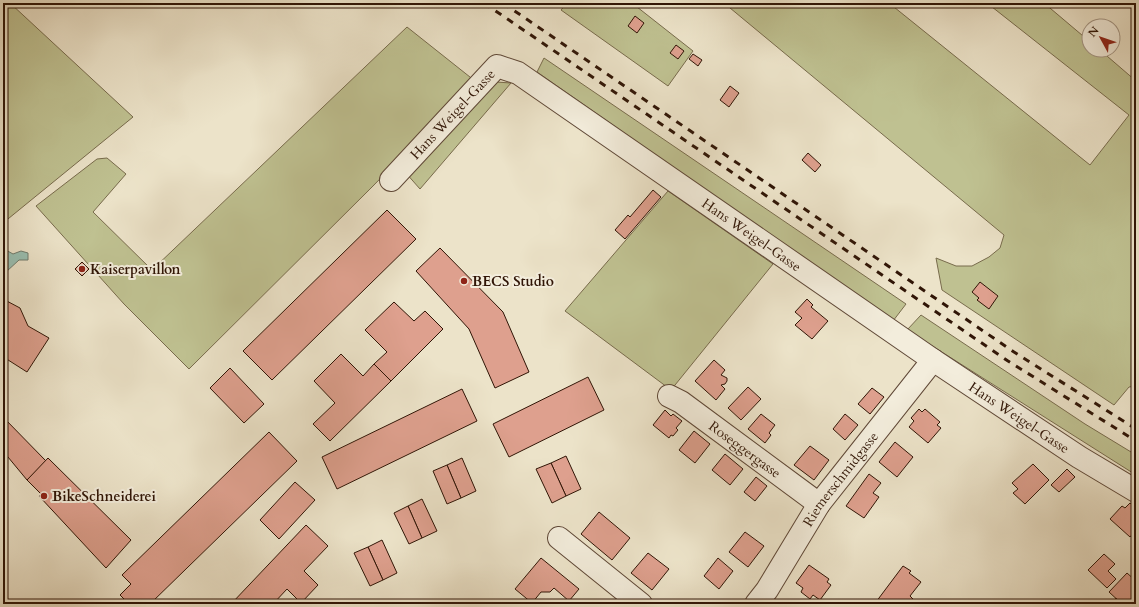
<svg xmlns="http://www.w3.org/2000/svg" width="1139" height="607" font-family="Cardo,serif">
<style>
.green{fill:#bfc191;stroke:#786b4c}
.water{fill:#99bfb1;stroke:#6f7b6d}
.building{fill:#dea08e;stroke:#301506}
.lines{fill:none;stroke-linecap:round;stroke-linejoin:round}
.minor-casing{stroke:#5f4837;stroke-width:24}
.minor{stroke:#f3eddc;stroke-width:22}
.rail{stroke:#301506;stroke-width:3;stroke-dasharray:7 7;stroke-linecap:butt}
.poi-dot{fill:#8f2418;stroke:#f3eddc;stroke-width:1.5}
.labels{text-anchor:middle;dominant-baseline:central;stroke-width:4;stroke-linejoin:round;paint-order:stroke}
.street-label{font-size:14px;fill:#301506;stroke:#f3eddc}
.poi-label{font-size:14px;font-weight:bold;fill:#301506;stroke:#f3eddc;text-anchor:start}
</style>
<rect width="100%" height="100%" fill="#ece3c9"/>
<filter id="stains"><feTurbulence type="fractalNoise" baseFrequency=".005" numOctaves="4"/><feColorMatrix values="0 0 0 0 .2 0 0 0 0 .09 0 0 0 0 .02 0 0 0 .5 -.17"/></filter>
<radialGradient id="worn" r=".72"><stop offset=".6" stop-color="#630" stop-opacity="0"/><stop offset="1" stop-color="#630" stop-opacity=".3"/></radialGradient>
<g class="green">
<polygon points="3,3 10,3 133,117 3,223"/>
<polygon points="567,3 632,3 693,51 668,86 561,10"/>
<polygon points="724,3 889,3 1090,165 1129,115 987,3 1044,3 1089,41 1089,50 1100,50 1136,81 1136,386 1129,387 1114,405 942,290 936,258 956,266 972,266 989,257 1000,248 1004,235"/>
<polygon points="407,27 475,81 373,186 189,369 124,304 36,206 97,159 107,158 126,174 93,212 152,270"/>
<polygon points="544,58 906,304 893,321 537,72"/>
<polygon points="496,82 511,83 420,189 405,172"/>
<polygon points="668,191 773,264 671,390 565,311"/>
<polygon points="921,315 1085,424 1136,455 1136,475 907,330"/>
</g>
<polygon class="water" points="6,250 13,254 21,251 28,253 28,260 19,260 6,272 3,270 3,254"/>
<g class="building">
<polygon points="635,16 644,23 637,33 628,26"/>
<polygon points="676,45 684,51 678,59 670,53"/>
<polygon points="693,54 702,60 698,66 689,59"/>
<polygon points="730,86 739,93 729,107 720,100"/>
<polygon points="808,153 821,165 815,172 802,160"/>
<polygon points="653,190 661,197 625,239 615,230 628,215 630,217"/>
<polygon points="387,210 416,239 272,380 243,351"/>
<polygon points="440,248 503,312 529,372 495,388 469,329 416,271"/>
<polygon points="82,262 89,269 82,276 75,269"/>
<polygon points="980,282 998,296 989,309 977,300 979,298 972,292"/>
<polygon points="3,299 20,308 28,326 49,338 27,372 5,358 3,358"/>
<polygon points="807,299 813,305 811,307 828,321 812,339 795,325 802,318 795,312"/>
<polygon points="394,302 414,321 425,311 443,329 391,381 374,364 387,352 365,330"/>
<polygon points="341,354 363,376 374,364 391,381 330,441 313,424 335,403 314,381"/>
<polygon points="714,360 725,370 721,375 727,378 727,381 725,384 721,385 725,389 716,400 695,381"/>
<polygon points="230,368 264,404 244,423 210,388"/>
<polygon points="588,377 604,410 509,457 493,424"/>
<polygon points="748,387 761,399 741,420 728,408"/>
<polygon points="872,388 884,397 870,414 858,404"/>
<polygon points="462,389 477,421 337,489 322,457"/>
<polygon points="919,409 922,412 925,409 940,422 937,425 941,428 928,443 909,427 914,421 911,418"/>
<polygon points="665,410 671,416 673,414 682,421 676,428 678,430 673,436 671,435 669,438 653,425"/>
<polygon points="761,414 775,425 769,433 771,435 765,443 748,429"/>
<polygon points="845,414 858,425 845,440 833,429"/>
<polygon points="3,417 46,461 27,480 3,451"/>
<polygon points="694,431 710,444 695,463 679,450"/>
<polygon points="269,432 297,461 150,604 129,604 120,595 131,584 122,575"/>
<polygon points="895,442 913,457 897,477 879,462"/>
<polygon points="810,446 829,460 814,480 794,465"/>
<polygon points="725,454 743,469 730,485 712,470"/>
<polygon points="566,456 581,489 566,496 551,463"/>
<polygon points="48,458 131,540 106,568 39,496 41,494 27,480"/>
<polygon points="462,458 476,491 461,498 447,465"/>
<polygon points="551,463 566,496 552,503 536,469"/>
<polygon points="1033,464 1049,480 1025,504 1013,493 1018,489 1012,483"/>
<polygon points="447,465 461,498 447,504 433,471"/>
<polygon points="1067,469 1075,477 1059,492 1051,485"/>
<polygon points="869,474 881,483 873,493 879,497 864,518 846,506"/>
<polygon points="756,477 767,486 755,501 744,492"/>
<polygon points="295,482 315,500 279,539 260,520"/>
<polygon points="422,499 437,531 422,538 408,506"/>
<polygon points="1130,503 1136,508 1136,530 1130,537 1110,519 1122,506 1125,508"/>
<polygon points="408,506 422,538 409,544 394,513"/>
<polygon points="599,512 630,538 612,560 581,534"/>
<polygon points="306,525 328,546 304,571 318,585 301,603 287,589 273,604 231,604"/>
<polygon points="745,532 764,546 748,567 729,552"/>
<polygon points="382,540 397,573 383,580 368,547"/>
<polygon points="368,547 383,580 370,586 354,553"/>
<polygon points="648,553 669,569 652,590 631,573"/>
<polygon points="1104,554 1115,564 1108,571 1116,579 1107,588 1088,570"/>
<polygon points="541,558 579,589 569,601 554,588 550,592 541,592 532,603 515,589"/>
<polygon points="718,558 733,571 719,589 704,576"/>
<polygon points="809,565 829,579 827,582 831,585 820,600 813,595 810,599 801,592 803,588 796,583"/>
<polygon points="903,566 911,571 909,573 921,582 910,596 913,599 909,604 879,604 876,602"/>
<polygon points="1127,573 1136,581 1136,601 1133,604 1122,604 1109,592"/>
<polygon points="1116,598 1122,604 1110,604"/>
</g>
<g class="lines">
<g class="minor-casing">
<g id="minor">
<path id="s1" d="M391 180 497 66 518 73 933 360 1079 457 1136 491"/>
<path id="s2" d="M669 396 681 402 819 504"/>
<polyline points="559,538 641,604"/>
<path id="s3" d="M756 604 767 590 819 504 933 360"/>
</g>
</g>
<use href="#minor" class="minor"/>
<g class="rail">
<polyline points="484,3 1008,361 1136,441"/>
<polyline points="503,3 1014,352 1136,429"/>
</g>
</g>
<g class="poi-dot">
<circle cx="82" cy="269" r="4"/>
<circle cx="464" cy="281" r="4"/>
<circle cx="44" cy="496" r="4"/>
</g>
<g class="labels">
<g class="street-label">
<text stroke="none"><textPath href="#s1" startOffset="90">Hans Weigel-Gasse</textPath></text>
<text stroke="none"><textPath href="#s1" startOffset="462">Hans Weigel-Gasse</textPath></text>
<text stroke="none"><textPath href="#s1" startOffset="786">Hans Weigel-Gasse</textPath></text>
<text stroke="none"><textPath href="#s2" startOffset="93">Roseggergasse</textPath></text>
<text stroke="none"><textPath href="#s3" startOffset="151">Riemerschmidgasse</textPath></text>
</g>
<g class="poi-label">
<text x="90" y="269">Kaiserpavillon</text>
<text x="472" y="281">BECS Studio</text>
<text x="52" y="496">BikeSchneiderei</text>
</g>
</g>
<rect width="1139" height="607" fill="none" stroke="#ece3c9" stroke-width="16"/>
<rect x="4" y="4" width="1131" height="599" fill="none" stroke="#301506" stroke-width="2"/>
<rect x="8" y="8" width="1123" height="591" fill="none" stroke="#301506"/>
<g transform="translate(1101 38) rotate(310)"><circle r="19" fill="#f3eddc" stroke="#a59786"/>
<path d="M0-3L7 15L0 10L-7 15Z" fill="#8f2418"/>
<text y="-6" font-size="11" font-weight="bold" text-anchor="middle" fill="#301506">N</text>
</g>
<rect width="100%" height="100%" filter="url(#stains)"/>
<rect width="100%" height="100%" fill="url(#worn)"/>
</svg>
